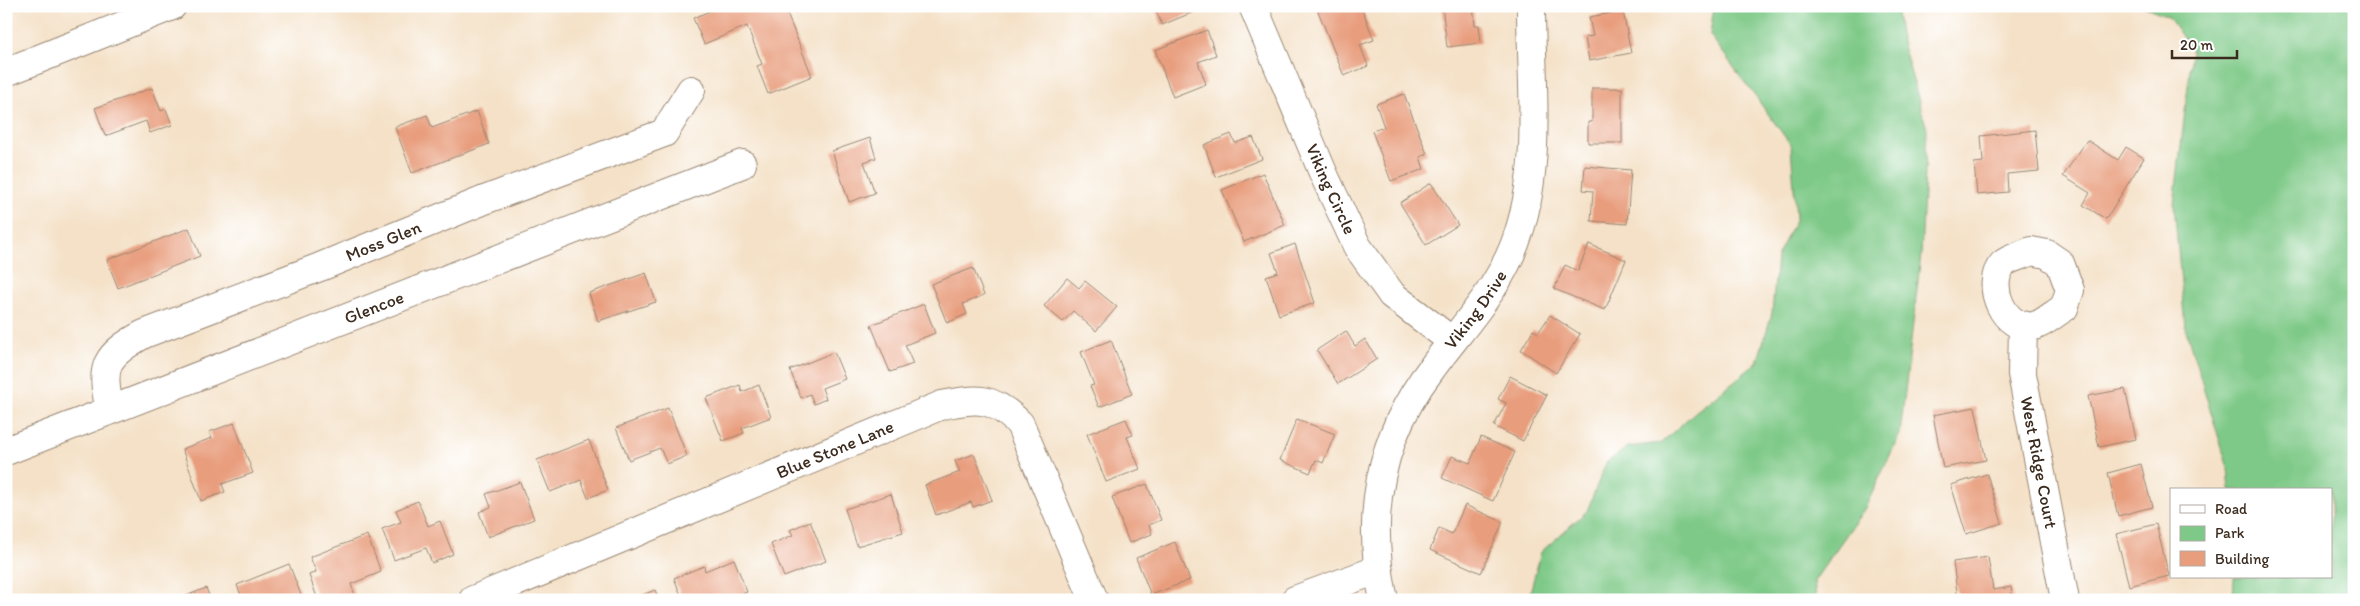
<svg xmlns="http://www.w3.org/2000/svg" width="2360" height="606" font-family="Itim,sans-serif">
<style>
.green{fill:#7ec987;stroke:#5c7a52}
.building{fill:#e89d7d}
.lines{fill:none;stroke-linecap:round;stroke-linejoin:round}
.minor-casing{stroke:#988672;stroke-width:30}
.minor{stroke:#fff;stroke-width:28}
.labels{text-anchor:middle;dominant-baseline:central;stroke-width:4;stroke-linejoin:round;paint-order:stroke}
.street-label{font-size:18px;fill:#3b2a1e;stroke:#fff}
</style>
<rect width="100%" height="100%" fill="#fff"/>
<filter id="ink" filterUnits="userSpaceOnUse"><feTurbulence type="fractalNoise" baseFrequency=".02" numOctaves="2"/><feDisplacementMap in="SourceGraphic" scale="10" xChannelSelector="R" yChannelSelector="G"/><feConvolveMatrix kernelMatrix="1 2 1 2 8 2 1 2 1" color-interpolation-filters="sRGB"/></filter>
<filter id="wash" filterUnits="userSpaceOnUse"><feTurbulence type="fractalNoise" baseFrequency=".0096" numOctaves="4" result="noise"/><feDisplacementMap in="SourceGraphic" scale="20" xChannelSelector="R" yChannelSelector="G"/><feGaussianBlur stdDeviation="1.12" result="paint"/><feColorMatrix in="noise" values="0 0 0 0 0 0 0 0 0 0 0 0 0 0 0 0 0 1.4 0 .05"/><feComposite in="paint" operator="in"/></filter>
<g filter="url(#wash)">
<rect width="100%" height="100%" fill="#f4e1c7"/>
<g class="green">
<polygon points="1714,6 1896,6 1900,35 1927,129 1921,255 1900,434 1865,508 1814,581 1816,600 1528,600 1541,552 1587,511 1606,463 1628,447 1661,443 1694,413 1757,363 1772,313 1777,257 1796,218 1791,145 1710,35"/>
<polygon points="2143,6 2354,6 2354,600 2233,600 2234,577 2331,577 2331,490 2230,490 2228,468 2185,327 2174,205 2192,51 2168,16"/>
</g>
<g id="blocks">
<g class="building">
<polygon points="722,6 784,6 812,76 768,94 757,66 762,64 747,26 704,44 693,18"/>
<polygon points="1154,6 1194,6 1196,11 1162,25"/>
<polygon points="1316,6 1361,6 1374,40 1360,45 1368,66 1344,76"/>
<polygon points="1442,6 1473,6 1475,25 1479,25 1481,43 1447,47"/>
<polygon points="1623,11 1631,53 1589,61 1585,37 1593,36 1589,17"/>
<polygon points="1207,30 1216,55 1198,62 1206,84 1173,97 1155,50"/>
<polygon points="152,88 161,111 166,109 172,125 150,133 146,121 105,136 95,108"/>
<polygon points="1592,88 1622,88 1622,143 1588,143 1588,122 1592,122"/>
<polygon points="1404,94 1427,154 1420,157 1424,169 1391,181 1372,131 1384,127 1376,104"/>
<polygon points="477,111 489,144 412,173 395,127 427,115 432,128"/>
<polygon points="2035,130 2039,171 2007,174 2008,192 1977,195 1974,163 1983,162 1981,136"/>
<polygon points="1231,134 1235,143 1253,137 1262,159 1216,177 1204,145"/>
<polygon points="870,138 876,158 864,162 875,193 849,202 832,151"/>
<polygon points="2087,140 2118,160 2126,147 2144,158 2106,219 2083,205 2090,193 2063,176"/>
<polygon points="1585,166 1631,170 1627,224 1591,221 1593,191 1583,190"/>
<polygon points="1263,173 1285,225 1244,242 1222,190"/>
<polygon points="1431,183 1458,225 1426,245 1400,203"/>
<polygon points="189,228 200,256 118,288 107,260"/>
<polygon points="1295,244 1315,303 1279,315 1266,276 1278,272 1271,253"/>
<polygon points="1589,244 1626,260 1605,310 1554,289 1565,265 1578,271"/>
<polygon points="973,268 984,295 963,304 967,314 947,323 931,284"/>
<polygon points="646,273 656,302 598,321 589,293"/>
<polygon points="1067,278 1079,288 1085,281 1117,307 1096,331 1073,311 1063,322 1044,306"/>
<polygon points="924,304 935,333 905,345 913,364 890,372 871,325"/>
<polygon points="1550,315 1580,334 1556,373 1521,350 1533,330 1538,333"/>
<polygon points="1346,331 1355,346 1365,339 1377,359 1338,384 1317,350"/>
<polygon points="1111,340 1132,394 1099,407 1090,386 1094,385 1081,352"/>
<polygon points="834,352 845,379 822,388 826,399 814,404 810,394 801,398 790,370"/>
<polygon points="1510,376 1547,395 1523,441 1494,426 1506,403 1498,399"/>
<polygon points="740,385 742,392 759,385 771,417 742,428 744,433 723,441 706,398"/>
<polygon points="2125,389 2136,439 2099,447 2088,396"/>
<polygon points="1975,407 1986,460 1943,468 1933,415"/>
<polygon points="668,408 687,456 667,464 660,448 629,460 616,428"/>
<polygon points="1126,419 1133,435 1127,437 1140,469 1106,482 1087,434"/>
<polygon points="1297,419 1335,434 1323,463 1316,460 1310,473 1280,460"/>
<polygon points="234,423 253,473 222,484 225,492 201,501 182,449 212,438 209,432"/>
<polygon points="1481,437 1515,452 1493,501 1442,478 1452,456 1470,463"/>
<polygon points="589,440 608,490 588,498 581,480 550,492 537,460"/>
<polygon points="974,454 992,500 973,507 971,502 936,515 925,485 960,472 955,461"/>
<polygon points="2141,464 2152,507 2118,516 2108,473"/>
<polygon points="1987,474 2002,523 1966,534 1951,485"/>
<polygon points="520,482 534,519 488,537 479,512 491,507 486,494"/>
<polygon points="1147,484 1161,520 1149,525 1152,534 1129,543 1112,497"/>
<polygon points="891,494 903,532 857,546 845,509"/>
<polygon points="418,501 428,526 440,521 453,554 432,563 426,548 394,560 382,529 401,522 396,510"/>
<polygon points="1465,505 1503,522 1481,573 1430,550 1439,528 1452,534"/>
<polygon points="810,521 826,561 784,577 771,544 793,535 790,530"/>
<polygon points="2156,524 2169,576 2129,586 2116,534"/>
<polygon points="367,535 381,572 351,584 355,595 342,600 318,600 309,575 316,572 310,557"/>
<polygon points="1175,542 1190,580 1151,595 1136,558"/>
<polygon points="1988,557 1993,590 2011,587 2013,600 1958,600 1953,562"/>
<polygon points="734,559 747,592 727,600 696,600 695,596 683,600 674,578 704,566 705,571"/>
<polygon points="289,564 301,595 290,600 243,600 237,585"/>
<polygon points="206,588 211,600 176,600"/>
<polygon points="655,590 659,600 629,600"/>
</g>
</g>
</g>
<g filter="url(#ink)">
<use href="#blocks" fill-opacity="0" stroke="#988672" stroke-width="1"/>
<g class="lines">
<g class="minor-casing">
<g id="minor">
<path id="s1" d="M1253 6 1324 175 1357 246 1392 295 1452 341"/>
<polyline points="6,72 172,6"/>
<path d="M2031 251 2047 254 2060 263 2070 290 2064 308C2055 313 2043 324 2034 326 2004 332 1984 284 2003 264 2009 258 2024 255 2031 251Z"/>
<path id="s2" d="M2023 325 2022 374 2065 600"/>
<path id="s3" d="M110 409C99 365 106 355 144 334L320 267 487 199 664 133 691 90"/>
<path id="s4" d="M6 451 742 164"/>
<path id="s5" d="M473 600 942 405C979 398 992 396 1020 424L1094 600"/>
<polyline points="1295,600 1377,570"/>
<path id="s6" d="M1384 600C1365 516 1379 437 1432 368 1465 323 1502 287 1519 232 1542 160 1531 80 1531 6"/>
</g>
</g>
<use href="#minor" class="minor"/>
</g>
</g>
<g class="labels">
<g class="street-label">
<text stroke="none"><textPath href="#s1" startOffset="199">Viking Circle</textPath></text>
<text stroke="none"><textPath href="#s3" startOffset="350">Moss Glen</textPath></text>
<text stroke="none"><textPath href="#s4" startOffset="395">Glencoe</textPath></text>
<text stroke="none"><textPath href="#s6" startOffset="318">Viking Drive</textPath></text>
<text stroke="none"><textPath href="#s5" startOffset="392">Blue Stone Lane</textPath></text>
<text stroke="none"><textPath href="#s2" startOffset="139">West Ridge Court</textPath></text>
</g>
</g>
<rect width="2360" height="606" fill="none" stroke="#fff" stroke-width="25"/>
<rect x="2170" y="488" width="162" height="90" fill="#ffffff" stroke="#b1aaa5"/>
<rect x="2180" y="505" width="25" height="8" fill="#ffffff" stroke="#b1aaa5"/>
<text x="2215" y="514" font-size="15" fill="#3b2a1e">Road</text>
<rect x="2180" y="526" width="25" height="15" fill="#7ec987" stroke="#b1aaa5"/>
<text x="2215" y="538" font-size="15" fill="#3b2a1e">Park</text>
<rect x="2180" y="551" width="25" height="15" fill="#e89d7d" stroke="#b1aaa5"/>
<text x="2215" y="564" font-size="15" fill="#3b2a1e">Building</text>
<path d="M2172 50v8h65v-8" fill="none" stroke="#3b2a1e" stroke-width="2.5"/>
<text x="2180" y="50" font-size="15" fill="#3b2a1e" stroke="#ffffff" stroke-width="4" paint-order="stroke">20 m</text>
</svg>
